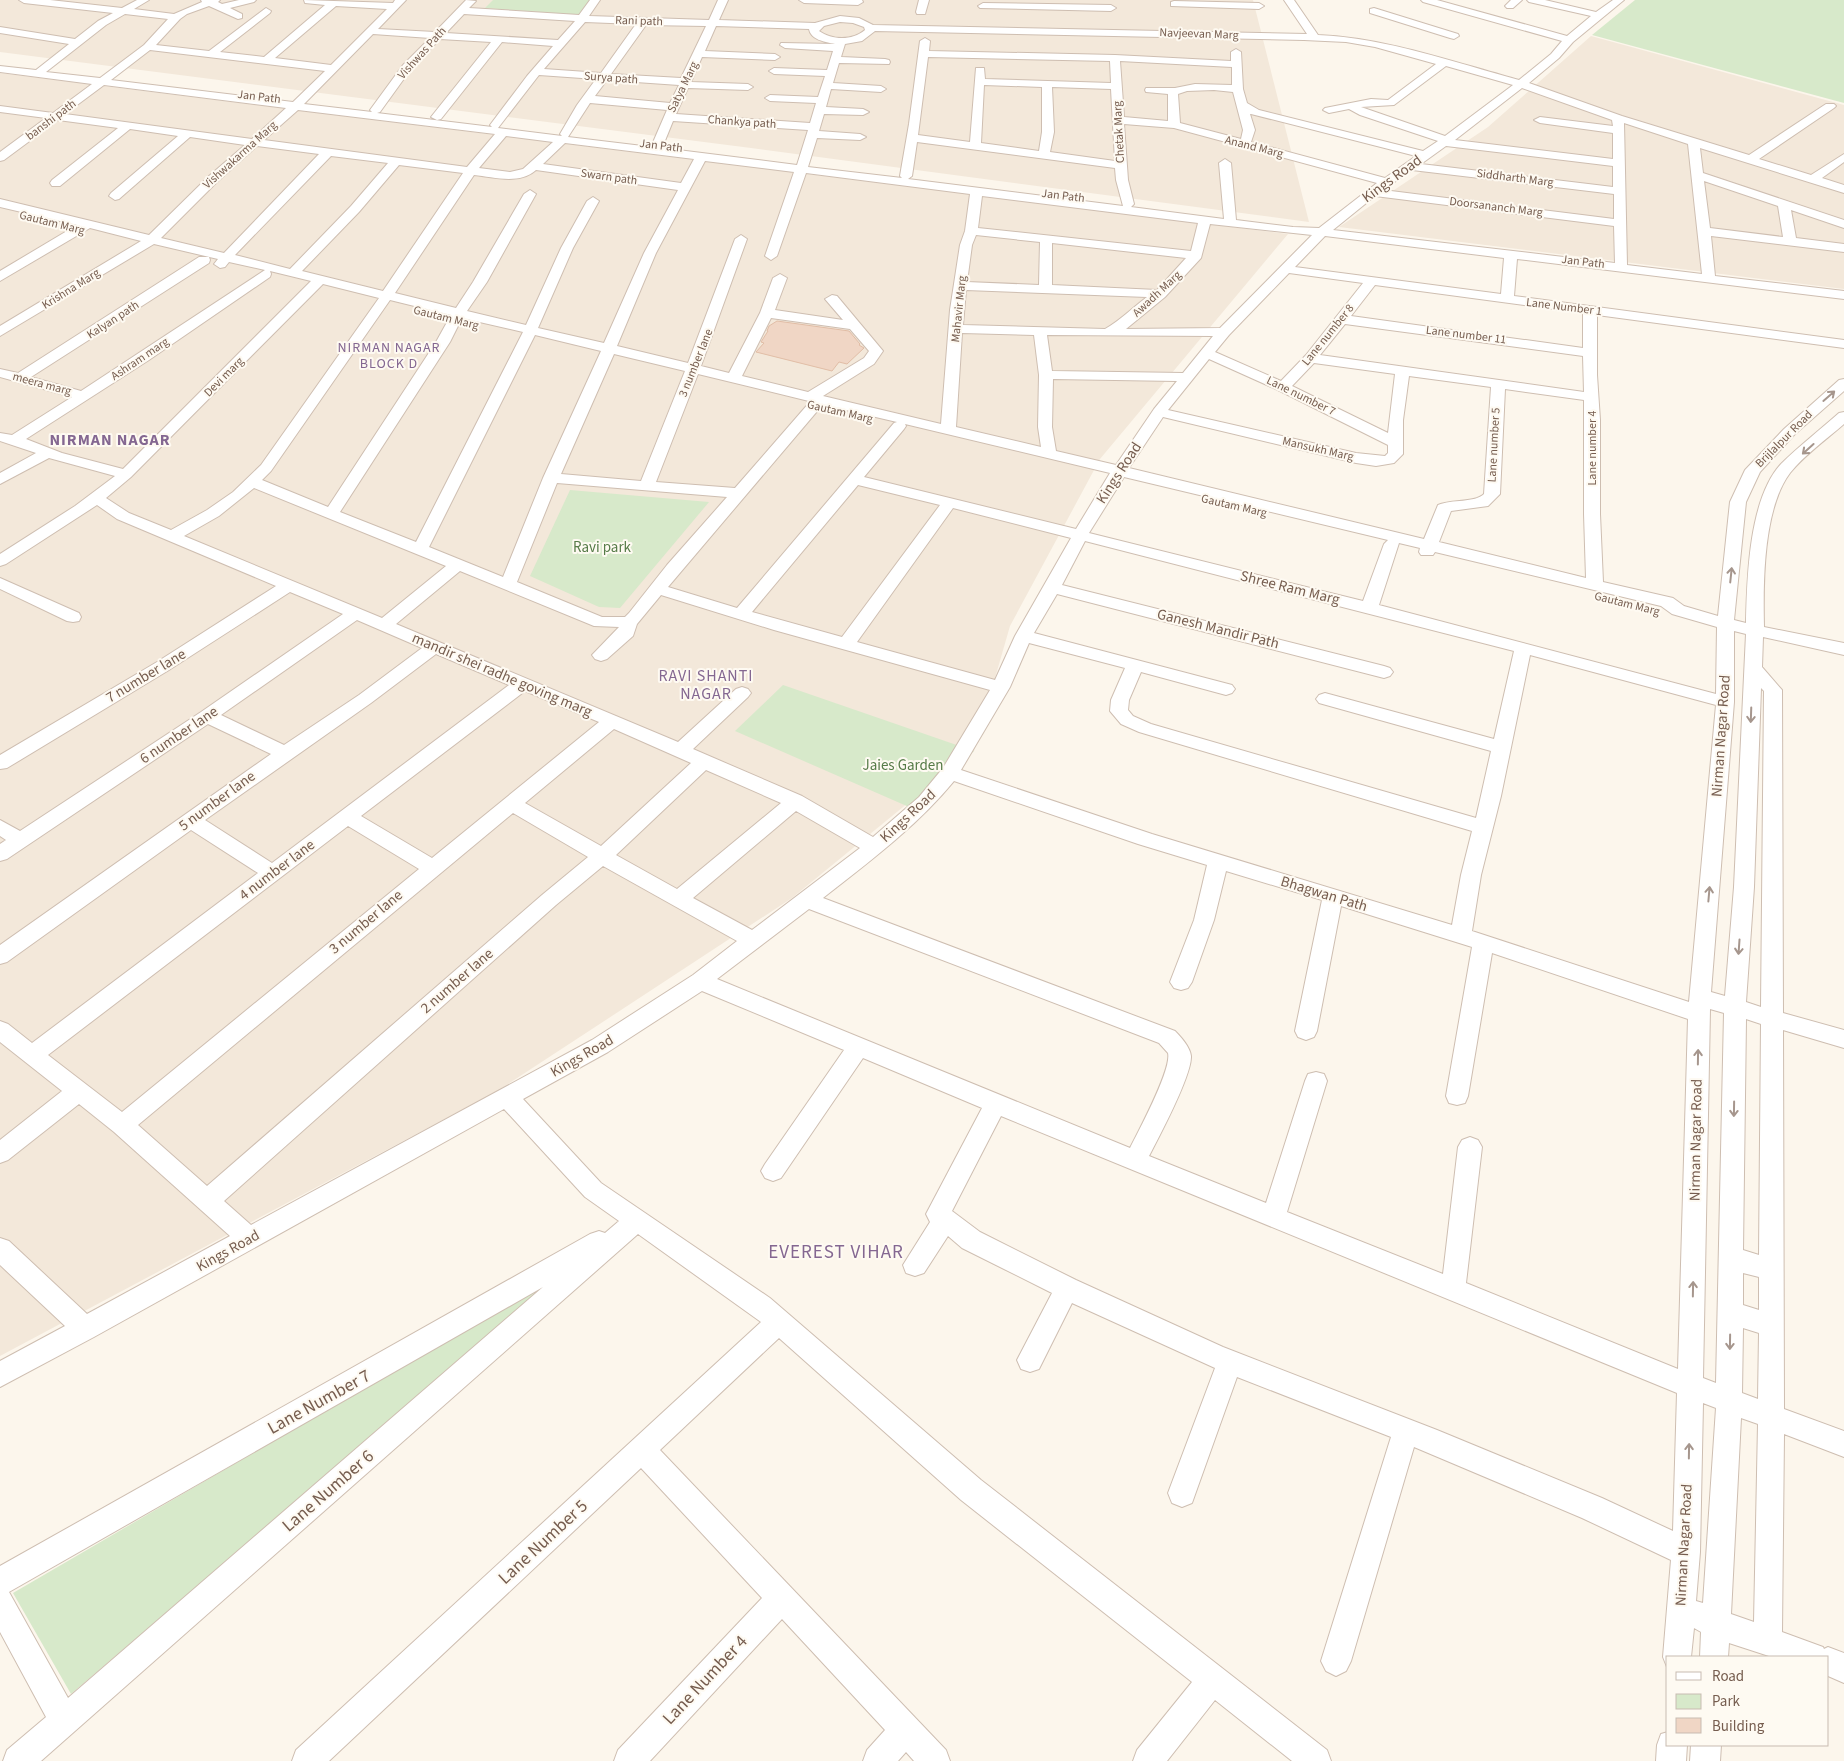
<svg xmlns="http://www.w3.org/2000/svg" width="1844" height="1761" font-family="'Source Sans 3',sans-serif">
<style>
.residential{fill:#f3e8da}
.green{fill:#d7e9ca}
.building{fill:#f0d6c5;stroke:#e1bda6}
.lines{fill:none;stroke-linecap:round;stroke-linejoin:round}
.minor-casing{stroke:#cebeb1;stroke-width:2}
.minor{fill:#fff;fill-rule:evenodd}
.oneway{stroke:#a6968d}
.labels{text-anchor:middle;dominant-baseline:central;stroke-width:4;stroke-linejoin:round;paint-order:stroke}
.far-street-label{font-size:12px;fill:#765d4f;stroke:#fefaf2}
.far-neighbourhood-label{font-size:14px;letter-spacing:1px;fill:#846791;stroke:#fefaf2}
.street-label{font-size:15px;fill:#765d4f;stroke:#fefaf2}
.park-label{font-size:15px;fill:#567b48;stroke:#fefaf2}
.far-district-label{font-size:16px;font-weight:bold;letter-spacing:1px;fill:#846791;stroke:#fefaf2}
.neighbourhood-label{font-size:16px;letter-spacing:1px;fill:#846791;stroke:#fefaf2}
.near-street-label{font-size:18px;fill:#765d4f;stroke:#fefaf2}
.near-neighbourhood-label{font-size:19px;letter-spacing:1px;fill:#846791;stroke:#fefaf2}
</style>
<rect width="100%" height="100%" fill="#fcf6ec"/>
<g class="residential">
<polygon points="0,0 1253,0 1309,222 751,148 0,52"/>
<polygon points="1591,36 1844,105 1844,289 1339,227 1488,127"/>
<polygon points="0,73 1288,234 1100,459 1010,626 974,751 947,771 792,898 499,1090 0,1356"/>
</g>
<g class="green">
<polygon points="493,0 592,0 582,15 485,8"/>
<polygon points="1635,0 1844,0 1844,103 1592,35"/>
<polygon points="570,490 709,502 620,608 599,607 530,576"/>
<polygon points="783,685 974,751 946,778 909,807 735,731"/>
<polygon points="570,1268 71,1694 13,1593"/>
</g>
<polygon class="building" points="777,321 849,331 860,344 859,345 864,348 847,364 839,362 832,371 756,352 764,343 761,342 768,331 767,331 769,326"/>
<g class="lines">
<g class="minor-casing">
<g id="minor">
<path d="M19 0H50L122 8 137 0H149L134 9 174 14 202 2 201 0H220L218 2 222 4 239 0H256L254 2 230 8 242 14V18L238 19 209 6 187 14 180 19 156 45 209 51 266 8 271 11 270 13 220 52 264 57 325 5 305 3 304 0 393 3 395 0H406L378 29 435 32 466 0 476 1 469 8 579 15 590 0H600L589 16 709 20 718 0H728L719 20 815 23 840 16 859 18 873 25 1307 34 1284 0H1294L1318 35C1387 38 1453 62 1519 80L1551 54 1562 41 1423 2 1421 0H1437L1567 36 1591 16 1529 2 1527 0H1545L1596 12 1613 0H1624L1573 42 1559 58 1529 83 1622 116 1749 155 1826 104H1834L1836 106 1834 108 1759 159 1811 175 1844 154V162L1822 178 1844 185V193L1700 148 1703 173 1844 220V228L1791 210 1796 238 1844 244V252L1711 236 1715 276 1844 291V299L1517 259 1514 296 1844 340V348L1597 315V375L1600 420V514L1603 582 1673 598 1684 606 1718 616 1730 502 1745 470 1784 429 1839 380 1844 379V391L1794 435 1760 472 1746 502 1734 620 1746 623C1747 577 1749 499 1781 464 1799 446 1820 430 1839 413L1844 412V424C1827 439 1803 456 1790 473 1763 509 1763 583 1764 627L1844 643V655L1763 637 1762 667 1782 690 1783 1013 1844 1030V1048L1783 1030 1784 1409 1844 1431V1457L1784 1434 1782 1632 1823 1647 1824 1649 1828 1647 1844 1653V1683L1828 1676V1657H1772L1729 1643 1728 1657H1700L1701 1632 1694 1628 1691 1657H1668L1667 1667 1663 1657 1671 1560 1582 1518 1414 1447 1351 1661 1346 1671 1336 1676 1326 1671 1321 1661 1391 1437 1237 1377 1192 1503 1182 1507 1172 1503 1168 1493 1215 1368 1072 1303 1039 1369 1030 1372 1021 1369 1017 1360 1052 1293 962 1248 948 1236 924 1273 915 1276 906 1273 903 1265 930 1222 926 1214 982 1108 863 1058 781 1178 773 1181 765 1178 761 1171 765 1164 844 1050 702 991 608 1052 523 1099 601 1183 770 1298 981 1480 1327 1750 1331 1761H1292L1215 1700 1167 1761H1133L1137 1750 1192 1682 961 1500 779 1338 660 1450 946 1750 950 1761H914L906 1752 898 1761H863L867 1750 885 1730 782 1619 650 1761H614L618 1750 762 1598 641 1468 329 1761H292L296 1750 761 1322 638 1234 41 1761H3L7 1750 46 1717 0 1632V1566L590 1234 599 1231 605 1233 619 1221 585 1197 504 1109 94 1337 0 1387V1361L65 1326 0 1265V1238L9 1241 87 1314 230 1236 114 1132 79 1104 8 1160 0 1163V1140L62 1091 0 1042V1021L8 1024 32 1043 258 873 191 830 7 962 0 964V945L271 754 208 724 7 859 0 861V844L6 840 0 836V820L20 831 201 712 343 614 290 592 169 670 7 768 0 769V755L157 662 276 586 117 519 97 505 6 564 0 566V554L75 506 115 476 49 458 0 484V473L36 453 0 441V433L12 435 72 397 0 377V369L18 373 199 257H209L210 260 209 263 31 377 81 391 265 270 229 262 225 267 220 268 214 264 218 259 154 244 0 336V326L141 241 90 228 0 281V271L77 225 0 207V199L149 235 209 176 245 145 190 137 119 199 115 200 109 196 111 193 178 136 130 129 60 186H52L50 183 52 180 118 128 58 120 4 160 0 161V152L46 118 0 112V106L53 113 92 84 0 72V66L36 70 69 44 0 33V27L75 39 98 21 113 13 24 3ZM336 6 387 9 331 65 275 58ZM125 14 168 19 144 45 100 78 46 72 106 25ZM464 14 575 21 558 40 446 33ZM585 22 636 24 601 73 544 69ZM840 22 853 23 864 27 865 30C852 41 832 40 819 31L824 26ZM646 25 706 26 681 78 611 74ZM716 26 809 29C811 40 825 42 835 44L781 43 780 45 785 48 833 51 827 70 774 68 769 71 774 74 825 76 818 97 770 95 765 98 770 101 816 103 810 123 676 114 688 88 748 90 753 87 748 84 691 82 702 57 775 60 780 57 775 54 705 51ZM875 31 1304 40 1346 42 1375 47 1436 64 1388 100 1371 99 1325 108 1323 110 1329 113 1349 109 1360 115 1438 141 1423 151 1259 110 1247 103 1243 89 1241 52 1236 49 1231 52V61L1115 55 929 51 930 41 925 38 920 41 909 124 900 176 902 178 808 167 817 138 860 140 866 137 860 134 819 131 824 114 863 115 869 112 863 109 826 107 831 89 881 92 886 89 881 86 833 83 839 63 889 64 890 62 889 60 885 59 841 57 845 44 862 41ZM373 34 430 38 403 65 370 110 372 112 304 104ZM440 39 491 42 431 117 437 120 441 119 502 42 553 46 527 76 490 125 492 127 377 113 380 112 411 69ZM150 50 325 71 293 102 111 80ZM928 57 1110 61 1111 83 985 79 984 68H976L970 142 918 135ZM1120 61 1232 67V85L1195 84 1175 88H1146L1145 90 1146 92 1168 94V121L1124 117ZM1446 66 1513 85 1445 136 1361 107 1394 105ZM539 75 596 79 577 105 560 134 562 136 498 128ZM607 80 679 85 670 103 595 96ZM104 85 286 108 252 139 65 114ZM984 85 1042 87V132L1039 151 981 143ZM1052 87 1111 89 1115 161 1050 152 1054 132ZM1522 88 1612 120 1613 126 1540 117 1534 120 1540 123 1613 133V159L1455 140ZM1214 90 1233 92 1243 130 1241 139 1180 123 1178 94 1187 91ZM590 103 667 110 651 147 568 137ZM298 110 495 134 467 167 264 140ZM1250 114H1251L1416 156 1385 178 1251 142 1255 130ZM673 121 808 130 797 165 662 148ZM1624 123 1688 144 1702 274 1627 265ZM1124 124 1174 128 1377 183 1319 228 1293 227 1236 220 1231 163 1225 159 1219 163 1224 219 1131 207 1134 204 1128 180ZM506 136 553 142 523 169 510 172 479 168ZM917 142 1115 168 1116 180 1123 206 908 179 912 176ZM565 143 694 159 681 183 543 164ZM257 146 319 154 224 253 161 238 217 182ZM1446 146 1613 166V187L1421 164ZM331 156 388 163 351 206 290 269 235 255ZM705 161 794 172 765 256 771 260 777 256 806 173 970 194 965 231 960 245 950 310 941 424 823 396 874 364 883 351 837 296 832 295 825 299 843 320 775 310 787 278 780 274 773 278 760 313 729 373 701 366 747 239 741 235 735 239 688 363 617 346 656 253ZM399 165 463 173 383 291 302 271 359 212ZM536 170 678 190 644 253 604 343 538 328 573 248 599 201 593 197 587 201 561 248 526 325 467 311 487 282 536 194 530 190 524 194 473 282 456 308 395 293 474 175C493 177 520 185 536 170ZM1412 170 1614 194V219L1383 190ZM1704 181 1778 206 1783 237 1710 228ZM982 196 1198 223 1191 251 978 228ZM1375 196 1614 226 1615 263 1333 230ZM1210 224 1312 235 1220 328 1126 329 1165 297 1201 258ZM976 235 1040 242 1039 285 967 282 972 245ZM1325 236 1504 258 1501 294 1295 267ZM1052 243 1186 258 1157 290 1052 285ZM270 271 311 281 123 469 62 453 26 439 149 360 270 277 271 274ZM1289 273 1363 283 1306 355 1281 381 1215 352 1229 335ZM323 284 379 298 261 465 233 492 207 510 171 530 129 513 106 498 131 477ZM1375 285 1583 313V348L1351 316ZM966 290 1147 297C1132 308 1121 320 1105 329L963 325ZM390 300 451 315 436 342 328 507 262 480 271 471ZM462 318 523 332 416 542 340 512 450 342ZM771 318 850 329 869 351 864 358 808 392 742 376ZM1345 324 1583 356 1584 392 1320 355ZM962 333 1034 335 1039 375 1038 427 1041 447 956 427ZM535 335 601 351 543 478 503 577 429 547ZM1047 335 1213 336 1183 373 1052 371ZM614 354 685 371 641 481 561 474ZM1209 359 1278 390 1388 445V453L1385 456 1356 453 1168 410ZM1314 363 1395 374 1388 433 1292 386ZM698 374 813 402 809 403 735 488 656 482ZM1409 376 1491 387 1484 494C1475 503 1452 499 1438 505L1424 539 1129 468 1163 417 1356 463 1376 466 1394 463 1403 454V420ZM1053 379 1177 381 1154 409 1116 465 1056 451 1052 427ZM1505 389 1584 400V514L1586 578 1439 542 1451 511 1488 506 1500 494ZM820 404 897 422 894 423 737 608 668 587 819 409 821 406ZM905 424 1110 473 1076 529 864 477 904 429 906 426ZM1124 477 1388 540 1384 544 1363 601 1089 533ZM557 483 727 497 667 565 629 613 625 617H602L517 582ZM858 485 940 505 842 637 752 612ZM254 488 446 566 382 618 184 536 219 516ZM953 508 1071 538 1015 636 995 680 857 642ZM1085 541 1514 651 1494 739 1325 693 1319 695 1316 699 1319 703 1491 751 1476 818 1151 724 1133 716 1128 710 1129 700 1141 672 1226 695 1232 693 1235 689 1232 685 1034 633 1057 594 1384 678 1390 676 1393 672 1390 668 1384 666 1062 585ZM1399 543 1420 548 1419 552 1421 555H1433L1435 552 1661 606 1672 614 1717 627 1716 694 1379 605ZM460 571 594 626 619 627 592 655 595 659 601 661 607 659 633 636 637 624 661 595 774 630 990 690 943 768 919 797 873 837 802 796 693 749 748 697 751 693 748 689 742 687 736 689 678 742 396 624ZM357 620 422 648 359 695 284 745 221 715ZM1734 631 1746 634 1734 887 1725 996 1711 992 1734 702ZM1029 643 1125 668 1111 700 1110 711 1121 724 1139 732 1472 831 1461 875 1452 925 1152 834 961 770 1010 687ZM436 654 509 685 272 863 205 820 371 703ZM1530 655 1716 705 1689 1002 1472 931 1481 875 1501 796ZM1761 688 1764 691 1761 1007 1746 1002 1754 887ZM525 691 599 722 432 858 361 816ZM614 729 691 763 601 846 525 803ZM706 770 781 803 677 889 616 855ZM954 781 1138 844 1207 865 1194 920 1170 982 1174 988 1181 990 1188 988 1192 982 1214 920 1226 871 1322 900 1295 1031 1298 1037 1306 1040 1314 1037 1317 1031 1341 906 1472 947 1446 1096 1449 1103 1457 1105 1465 1103 1468 1096 1492 953 1688 1019 1678 1369 1466 1283 1482 1147 1478 1140 1470 1137 1462 1140 1458 1147 1443 1274 1287 1212 1327 1081 1324 1074 1316 1072 1308 1074 1305 1081 1266 1203 1149 1156C1159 1137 1192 1075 1191 1056 1190 1047 1181 1037 1175 1031L823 898C869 862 916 827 954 781ZM796 811 860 848 752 930 693 898ZM513 813 588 857 542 895 207 1186 138 1125ZM348 826 419 869 122 1112 48 1055ZM603 866 737 941 693 975 592 1040 251 1225 224 1201 556 905ZM809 909 1159 1043 1168 1053C1172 1069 1139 1130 1130 1148L717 979ZM1710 1009 1724 1013 1716 1383 1703 1378ZM1746 1019 1761 1024 1759 1255 1743 1250ZM1001 1116 1677 1393 1673 1531 1602 1498 1437 1430 1223 1347 1076 1280 980 1232 952 1211ZM1743 1273 1759 1277V1310L1743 1305ZM543 1287 68 1698 9 1592ZM1743 1328 1759 1333 1758 1399 1742 1393ZM1703 1403 1716 1408 1703 1603 1696 1601 1700 1552ZM1741 1418 1758 1424 1754 1622 1731 1614Z"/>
<polygon points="799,0 862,0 863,2 858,5 804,3"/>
<polygon points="919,0 929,0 925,14 917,14 916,12"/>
<polygon points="1511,0 1522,0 1513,8 1507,8 1505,6"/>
<polygon points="1174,1 1259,3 1264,6 1259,9 1171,6 1171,2"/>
<polygon points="983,3 1111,5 1116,8 1111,11 980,8 978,6"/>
<polygon points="1374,8 1458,34 1459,36 1454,39 1450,38 1370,13 1370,9"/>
<polygon points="0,578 79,613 81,617 79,621 73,622 67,621 0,589"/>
<polygon points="1668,1732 1668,1745 1687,1745 1686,1761 1656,1761 1657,1745 1661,1734"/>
<polygon points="1691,1745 1721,1745 1720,1761 1690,1761"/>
</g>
</g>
<use href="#minor" class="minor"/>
</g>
<defs><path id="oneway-shaft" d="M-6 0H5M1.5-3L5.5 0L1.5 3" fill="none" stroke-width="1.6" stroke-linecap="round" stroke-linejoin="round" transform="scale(1.25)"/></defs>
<g class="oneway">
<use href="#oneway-shaft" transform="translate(1829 396) rotate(-41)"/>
<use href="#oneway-shaft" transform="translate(1808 449) rotate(138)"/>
<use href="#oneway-shaft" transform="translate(1731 575) rotate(-84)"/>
<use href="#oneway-shaft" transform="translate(1751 715) rotate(92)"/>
<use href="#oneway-shaft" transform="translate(1709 894) rotate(-85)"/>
<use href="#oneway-shaft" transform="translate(1739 947) rotate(94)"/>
<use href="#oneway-shaft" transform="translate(1698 1057) rotate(-89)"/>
<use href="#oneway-shaft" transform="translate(1734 1109) rotate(91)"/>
<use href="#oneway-shaft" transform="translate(1693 1289) rotate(-89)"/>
<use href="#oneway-shaft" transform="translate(1730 1342) rotate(91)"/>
<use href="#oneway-shaft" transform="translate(1689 1451) rotate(-89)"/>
</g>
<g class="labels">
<g class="far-street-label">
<text transform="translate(639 21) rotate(2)">Rani path</text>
<text transform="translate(1199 34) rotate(2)">Navjeevan Marg</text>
<text transform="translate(422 53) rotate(-48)">Vishwas Path</text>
<text transform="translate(611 78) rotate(4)">Surya path</text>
<text transform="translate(683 87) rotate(-64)">Satya Marg</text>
<text transform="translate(259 97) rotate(7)">Jan Path</text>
<text transform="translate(51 120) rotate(-37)">banshi path</text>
<text transform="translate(742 122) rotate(4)">Chankya path</text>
<text transform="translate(1119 132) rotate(-93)">Chetak Marg</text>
<text transform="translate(661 146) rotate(7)">Jan Path</text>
<text transform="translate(1254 147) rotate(14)">Anand Marg</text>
<text transform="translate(240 155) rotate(-42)">Vishwakarma Marg</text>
<text transform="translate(609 177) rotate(8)">Swarn path</text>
<text transform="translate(1515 178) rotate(7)">Siddharth Marg</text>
<text transform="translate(1063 196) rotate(7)">Jan Path</text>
<text transform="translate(1496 207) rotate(7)">Doorsananch Marg</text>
<text transform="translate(52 223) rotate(14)">Gautam Marg</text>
<text transform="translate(1583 262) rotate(7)">Jan Path</text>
<text transform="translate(71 289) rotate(-32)">Krishna Marg</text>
<text transform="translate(1157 294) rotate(-43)">Awadh Marg</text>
<text transform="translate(1564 307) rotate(7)">Lane Number 1</text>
<text transform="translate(959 309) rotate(-84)">Mahavir Marg</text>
<text transform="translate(446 318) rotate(14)">Gautam Marg</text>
<text transform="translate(113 320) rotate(-33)">Kalyan path</text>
<text transform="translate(1328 335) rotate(-51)">Lane number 8</text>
<text transform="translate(1466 335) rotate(7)">Lane number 11</text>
<text transform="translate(140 359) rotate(-34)">Ashram marg</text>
<text transform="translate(696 363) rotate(-68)">3 number lane</text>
<text transform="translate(224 377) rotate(-45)">Devi marg</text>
<text transform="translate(42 384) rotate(15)">meera marg</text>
<text transform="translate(1301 396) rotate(26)">Lane number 7</text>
<text transform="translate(840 412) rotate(13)">Gautam Marg</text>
<text transform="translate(1784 439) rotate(-45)">Brijlalpur Road</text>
<text transform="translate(1494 445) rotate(-87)">Lane number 5</text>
<text transform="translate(1592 448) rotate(-90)">Lane number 4</text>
<text transform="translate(1318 449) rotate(13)">Mansukh Marg</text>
<text transform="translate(1234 506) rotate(13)">Gautam Marg</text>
<text transform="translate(1627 604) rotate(14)">Gautam Marg</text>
</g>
<g class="far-neighbourhood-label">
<text x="389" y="348">NIRMAN NAGAR<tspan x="389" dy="16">BLOCK D</tspan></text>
</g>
<g class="street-label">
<text transform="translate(1392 179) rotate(-36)">Kings Road</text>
<text transform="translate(1119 473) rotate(-57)">Kings Road</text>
<text transform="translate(1290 588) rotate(14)">Shree Ram Marg</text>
<text transform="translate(1218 629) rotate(14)">Ganesh Mandir Path</text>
<text transform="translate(502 675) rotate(23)">mandir shei radhe goving marg</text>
<text transform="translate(146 676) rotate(-31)">7 number lane</text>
<text transform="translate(179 735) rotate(-34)">6 number lane</text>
<text transform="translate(1721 736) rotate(-86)">Nirman Nagar Road</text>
<text transform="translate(217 801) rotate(-36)">5 number lane</text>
<text transform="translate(908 816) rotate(-43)">Kings Road</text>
<text transform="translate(277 870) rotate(-37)">4 number lane</text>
<text transform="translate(1324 894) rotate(17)">Bhagwan Path</text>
<text transform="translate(366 922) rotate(-40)">3 number lane</text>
<text transform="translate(457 981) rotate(-41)">2 number lane</text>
<text transform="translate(582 1056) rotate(-30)">Kings Road</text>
<text transform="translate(1696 1140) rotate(-89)">Nirman Nagar Road</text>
<text transform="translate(228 1251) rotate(-29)">Kings Road</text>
<text transform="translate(1684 1545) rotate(-87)">Nirman Nagar Road</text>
</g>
<g class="park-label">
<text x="602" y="547">Ravi park</text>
<text x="903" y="765">Jaies Garden</text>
</g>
<g class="far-district-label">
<text x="110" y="440">NIRMAN NAGAR</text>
</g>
<g class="neighbourhood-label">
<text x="706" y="676">RAVI SHANTI<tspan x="706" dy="18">NAGAR</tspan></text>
</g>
<g class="near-street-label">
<text transform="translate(319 1402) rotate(-29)">Lane Number 7</text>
<text transform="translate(328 1491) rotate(-41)">Lane Number 6</text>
<text transform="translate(543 1542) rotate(-43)">Lane Number 5</text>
<text transform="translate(705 1680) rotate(-47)">Lane Number 4</text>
</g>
<g class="near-neighbourhood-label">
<text x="836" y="1252">EVEREST VIHAR</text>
</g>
</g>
<rect x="1666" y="1656" width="162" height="90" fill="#fefaf2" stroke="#c8bbb1"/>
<rect x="1676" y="1672" width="25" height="8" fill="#ffffff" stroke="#c8bbb1"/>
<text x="1712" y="1681" font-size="15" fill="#765d4f">Road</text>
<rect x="1676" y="1694" width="25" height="15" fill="#d7e9ca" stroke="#c8bbb1"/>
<text x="1712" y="1706" font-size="15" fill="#765d4f">Park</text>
<rect x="1676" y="1718" width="25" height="15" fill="#f0d6c5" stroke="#c8bbb1"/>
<text x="1712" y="1731" font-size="15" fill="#765d4f">Building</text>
</svg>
